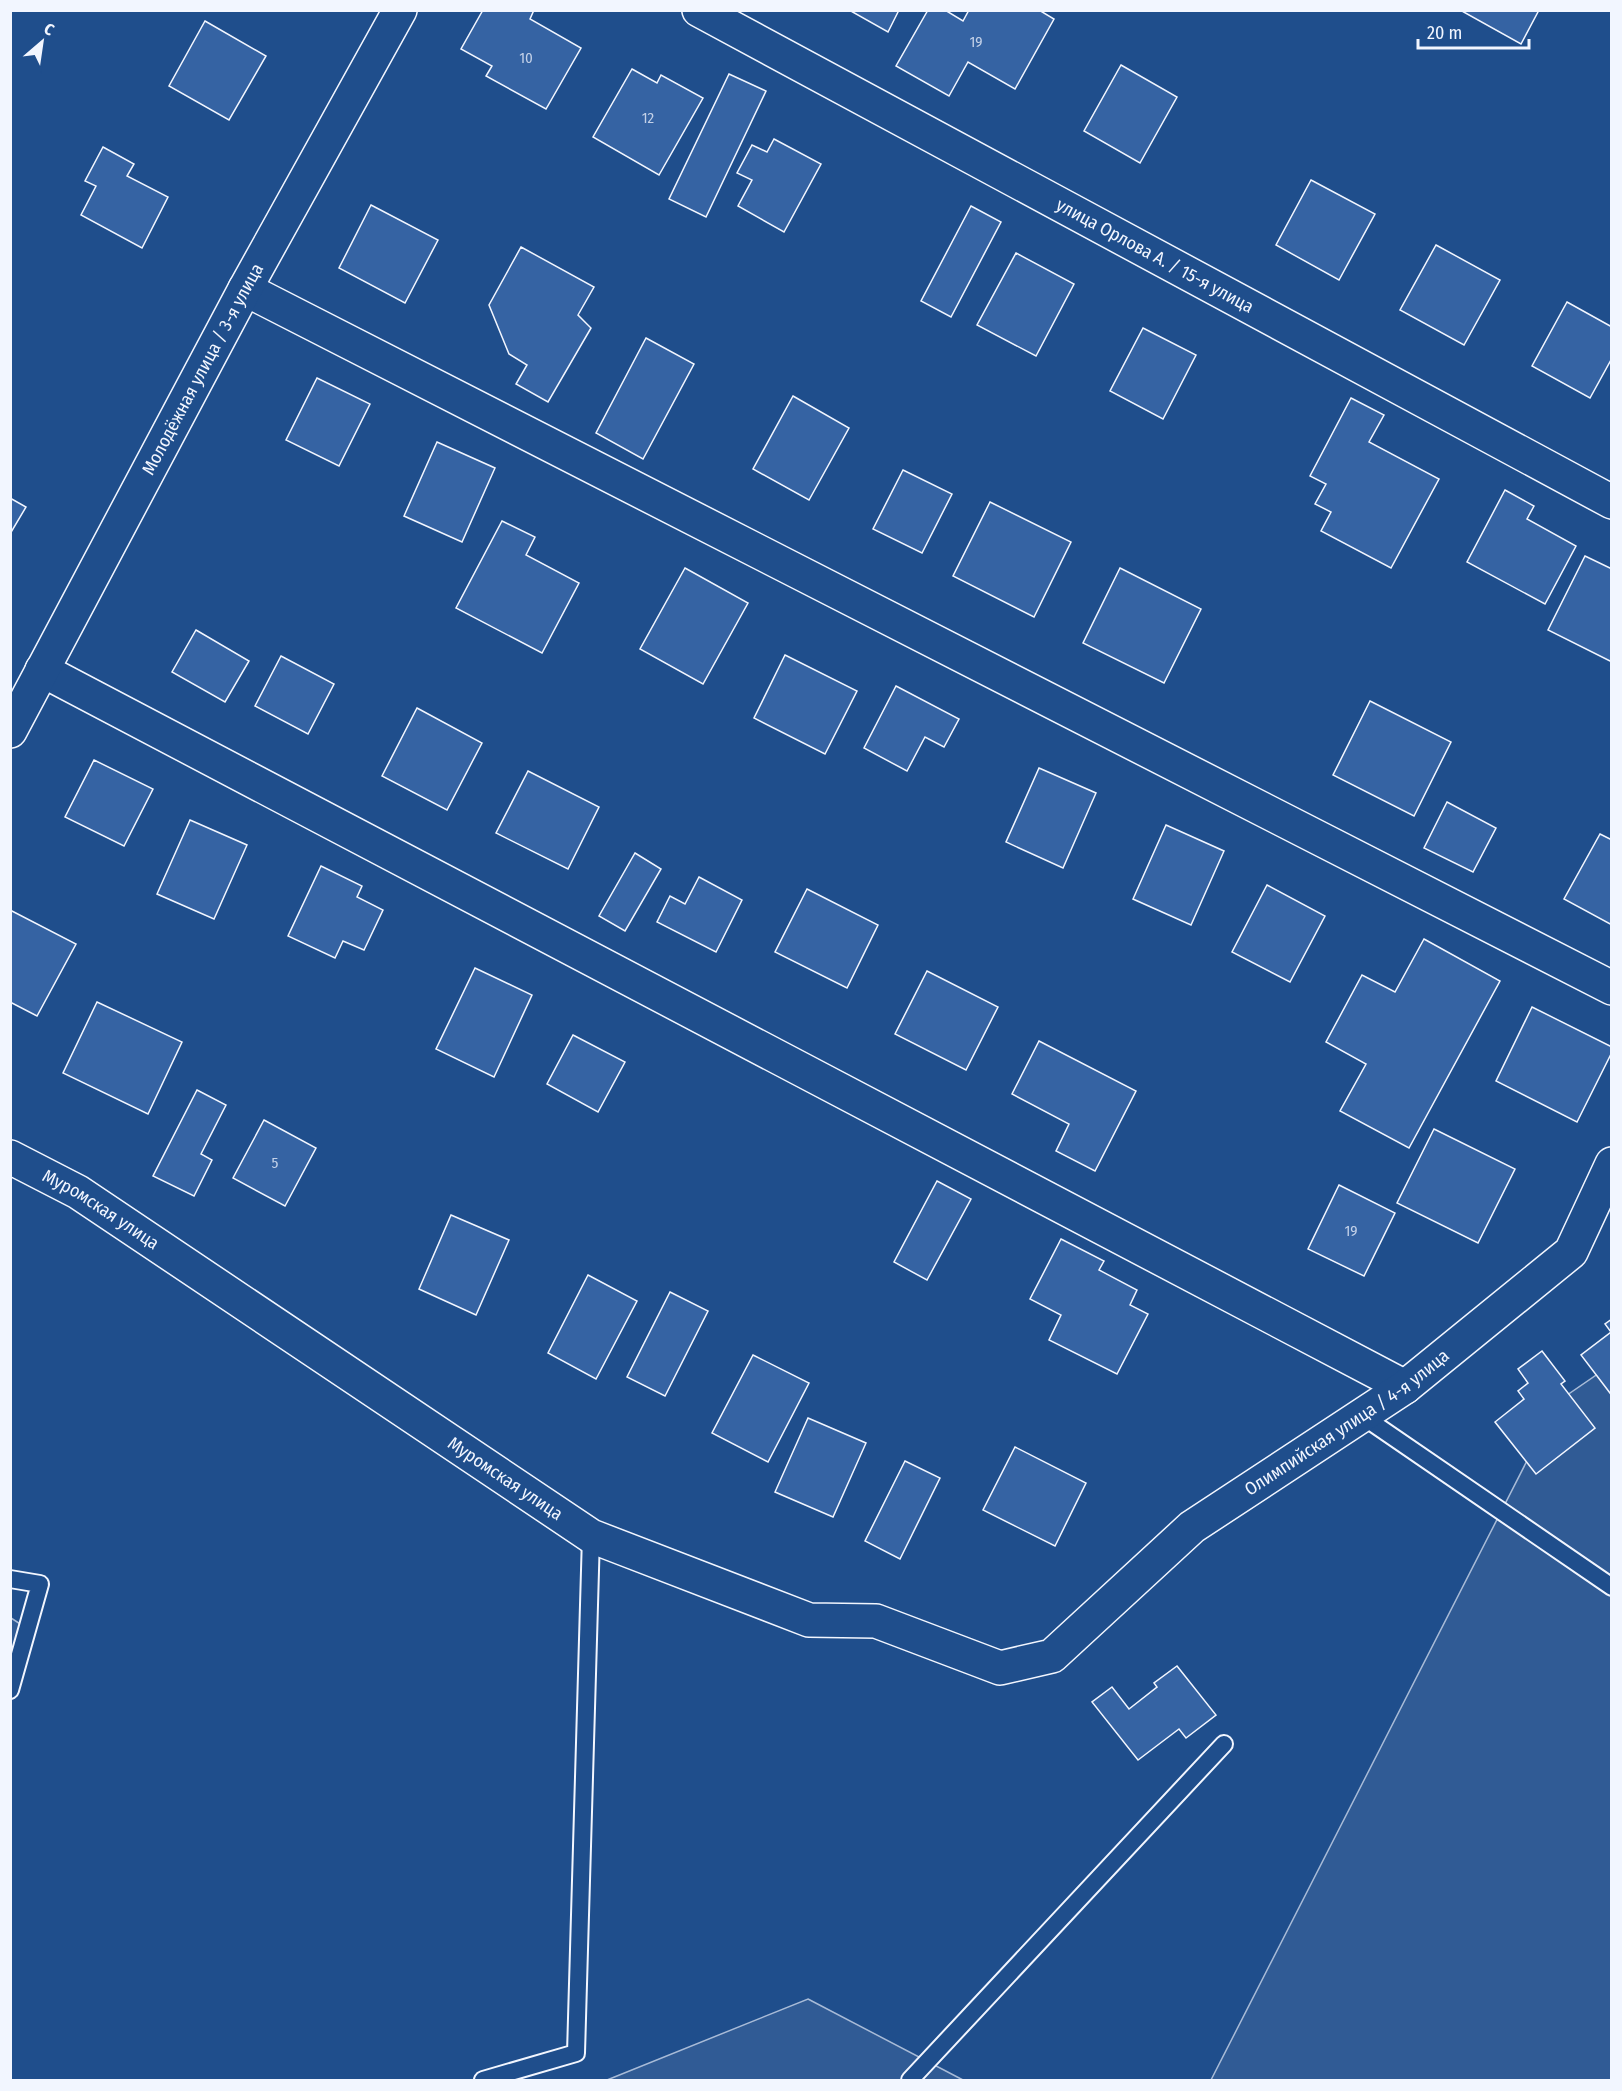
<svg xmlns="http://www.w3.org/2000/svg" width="1622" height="2091" font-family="'Fira Sans Condensed',sans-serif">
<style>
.built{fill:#305b95;stroke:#a8bbd7;stroke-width:1.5}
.building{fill:#3563a3;stroke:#f2f6ff;stroke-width:1.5}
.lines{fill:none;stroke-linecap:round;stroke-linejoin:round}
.lane-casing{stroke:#f2f6ff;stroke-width:20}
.street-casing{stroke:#f2f6ff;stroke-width:36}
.lane{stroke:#1f4e8c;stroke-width:16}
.street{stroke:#1f4e8c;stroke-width:33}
.labels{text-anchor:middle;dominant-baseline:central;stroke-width:4.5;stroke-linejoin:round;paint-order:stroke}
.number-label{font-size:15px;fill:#c3d1e8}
.street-label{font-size:18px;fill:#f2f6ff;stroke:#1f4e8c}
</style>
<rect width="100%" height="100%" fill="#1f4e8c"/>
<g class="built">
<polygon points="1611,1365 1611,2080 1211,2080 1557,1402"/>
<polygon points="11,1618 25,1627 11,1660"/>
<polygon points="808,1999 963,2080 607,2080"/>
</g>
<g class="building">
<polygon points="483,10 534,10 530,19 581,48 546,109 486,76 492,66 461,49"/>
<polygon points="849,10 899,10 888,32"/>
<polygon points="928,10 945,10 963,21 969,10 1039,10 1054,19 1015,89 968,62 949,96 896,66"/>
<polygon points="1460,10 1539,10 1521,44"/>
<polygon points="205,21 266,56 229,120 169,86"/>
<polygon points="1121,65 1177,97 1140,163 1084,131"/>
<polygon points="632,69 657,83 661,75 703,98 659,175 593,137"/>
<polygon points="729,74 766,91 706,217 669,199"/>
<polygon points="774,139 821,164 784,232 738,206 752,180 737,173 752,145 767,152"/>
<polygon points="103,147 134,164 127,176 168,197 142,248 81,215 96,186 85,181"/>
<polygon points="1311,180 1375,214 1339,280 1276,245"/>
<polygon points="371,205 438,240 405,303 339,268"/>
<polygon points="971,206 1001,222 951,317 921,301"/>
<polygon points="1436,245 1500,280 1464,345 1400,310"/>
<polygon points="521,247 594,287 578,315 591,328 548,402 516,384 527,365 509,354 489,305"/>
<polygon points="1016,253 1074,284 1036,356 977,325"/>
<polygon points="1567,302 1612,327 1612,358 1590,398 1532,366"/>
<polygon points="1143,328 1196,355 1163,419 1110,391"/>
<polygon points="646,338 694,364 643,459 596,433"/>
<polygon points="317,378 370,404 339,466 286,440"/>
<polygon points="793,396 849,428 809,500 753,469"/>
<polygon points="1351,398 1384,415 1369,442 1439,479 1391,568 1321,531 1331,512 1315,504 1326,484 1310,476"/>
<polygon points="437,442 495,468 462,542 404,516"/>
<polygon points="903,470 952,494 922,553 873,529"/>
<polygon points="1505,490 1534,506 1527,519 1576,546 1545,604 1467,562"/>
<polygon points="10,498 26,507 10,534"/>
<polygon points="990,502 1071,542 1034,617 953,576"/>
<polygon points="502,521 535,537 526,555 579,583 542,653 456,608"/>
<polygon points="1585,556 1612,569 1612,662 1548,630"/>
<polygon points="685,568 748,603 703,684 640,649"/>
<polygon points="1120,568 1201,609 1164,683 1083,643"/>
<polygon points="196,630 249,661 225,702 172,672"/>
<polygon points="785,655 857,691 825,754 754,718"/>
<polygon points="281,656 334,684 308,734 255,706"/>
<polygon points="896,686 959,719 944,747 925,737 907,771 864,748"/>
<polygon points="1370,701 1451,742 1414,816 1333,775"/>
<polygon points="417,708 482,743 447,810 382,776"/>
<polygon points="94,760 153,789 124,846 65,817"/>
<polygon points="1039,768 1096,793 1063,868 1006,842"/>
<polygon points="528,771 599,807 568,869 496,833"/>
<polygon points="1447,802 1496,828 1473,872 1424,848"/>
<polygon points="190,820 247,845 214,919 157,894"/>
<polygon points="1166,825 1224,851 1191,925 1133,899"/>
<polygon points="1600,834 1612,840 1612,925 1564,899"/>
<polygon points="635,853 661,869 625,931 599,916"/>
<polygon points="321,866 362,886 357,897 383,910 364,950 343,941 335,958 288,936"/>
<polygon points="699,877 742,900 716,952 657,922 670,896 685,904"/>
<polygon points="1267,885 1325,916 1290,982 1232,952"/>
<polygon points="807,889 878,925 847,988 775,952"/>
<polygon points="10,910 76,944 37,1016 10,1002"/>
<polygon points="1424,939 1500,981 1409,1148 1340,1111 1366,1064 1326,1042 1362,975 1395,992"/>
<polygon points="475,968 532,995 494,1077 436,1049"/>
<polygon points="927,971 998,1007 966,1070 895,1034"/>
<polygon points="97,1002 182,1042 148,1114 63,1073"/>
<polygon points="1532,1007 1612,1047 1612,1052 1577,1122 1496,1081"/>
<polygon points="573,1035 625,1062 598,1112 547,1084"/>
<polygon points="1039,1041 1136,1091 1095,1171 1056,1151 1069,1124 1012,1094"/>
<polygon points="197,1090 226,1105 201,1154 212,1160 194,1196 153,1176"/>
<polygon points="264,1120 316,1148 285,1206 233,1178"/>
<polygon points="1434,1129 1515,1169 1478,1243 1397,1203"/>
<polygon points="937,1181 971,1199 927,1280 894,1262"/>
<polygon points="1339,1185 1395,1213 1364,1276 1308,1249"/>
<polygon points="451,1215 509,1240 476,1315 419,1289"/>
<polygon points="1061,1239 1104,1261 1099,1270 1137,1290 1130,1305 1148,1314 1117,1374 1049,1340 1061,1315 1030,1299"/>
<polygon points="588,1275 637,1301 596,1379 548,1353"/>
<polygon points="670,1292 708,1311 665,1396 627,1377"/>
<polygon points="1612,1319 1612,1391 1610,1393 1581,1355 1611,1332 1605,1324"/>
<polygon points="1542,1351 1565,1381 1561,1384 1595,1428 1536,1474 1495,1422 1524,1399 1518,1391 1528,1383 1518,1369"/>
<polygon points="753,1355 809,1383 768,1462 712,1433"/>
<polygon points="808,1418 866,1443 833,1517 775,1492"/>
<polygon points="1015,1447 1086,1483 1055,1546 983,1510"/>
<polygon points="905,1461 940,1478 900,1559 865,1541"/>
<polygon points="1177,1666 1216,1715 1186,1738 1179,1729 1138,1760 1092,1702 1112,1687 1129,1709 1157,1687 1154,1683"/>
</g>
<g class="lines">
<g class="lane-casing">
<g id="lane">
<polyline points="1361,1415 1612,1587"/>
<polyline points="10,1579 40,1584 10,1690"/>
<polyline points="483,2080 576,2053 591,1536"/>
<polyline points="910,2080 1224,1744"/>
</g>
</g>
<g class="street-casing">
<g id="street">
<path id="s1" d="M699 10 1612 502"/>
<polyline points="245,289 1612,988"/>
<polyline points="42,670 1405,1387"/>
<path id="s2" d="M10 731 245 289 400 10"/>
<path id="s3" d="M10 1157 78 1192 591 1536 809 1620 876 1621 1000 1668 1052 1656 1192 1527 1405 1387 1571 1252 1612 1164"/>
</g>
</g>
<use href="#lane" class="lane"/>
<use href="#street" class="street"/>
</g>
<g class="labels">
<g class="number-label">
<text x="976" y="42">19</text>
<text x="526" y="58">10</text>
<text x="648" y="118">12</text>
<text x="275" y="1163">5</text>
<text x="1351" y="1231">19</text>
</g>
<g class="street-label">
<text stroke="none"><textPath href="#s1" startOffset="518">улица Орлова А. / 15-я улица</textPath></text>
<text stroke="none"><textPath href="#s2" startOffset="410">Молодёжная улица / 3-я улица</textPath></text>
<text stroke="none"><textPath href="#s3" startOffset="105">Муромская улица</textPath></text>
<text stroke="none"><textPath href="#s3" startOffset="1558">Олимпийская улица / 4-я улица</textPath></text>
<text stroke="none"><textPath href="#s3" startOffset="591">Муромская улица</textPath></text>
</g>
</g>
<rect width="1622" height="2091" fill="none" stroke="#f2f6ff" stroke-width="24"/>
<g transform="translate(42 42) rotate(29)" stroke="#1f4e8c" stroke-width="4.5" paint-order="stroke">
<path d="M0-4.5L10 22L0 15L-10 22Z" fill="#f2f6ff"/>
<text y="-9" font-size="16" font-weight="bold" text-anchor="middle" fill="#f2f6ff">С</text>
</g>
<path d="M1418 39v9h111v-9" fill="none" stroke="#f2f6ff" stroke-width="3"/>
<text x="1427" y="39" font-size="18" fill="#f2f6ff" stroke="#1f4e8c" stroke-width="4.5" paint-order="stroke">20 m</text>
</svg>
